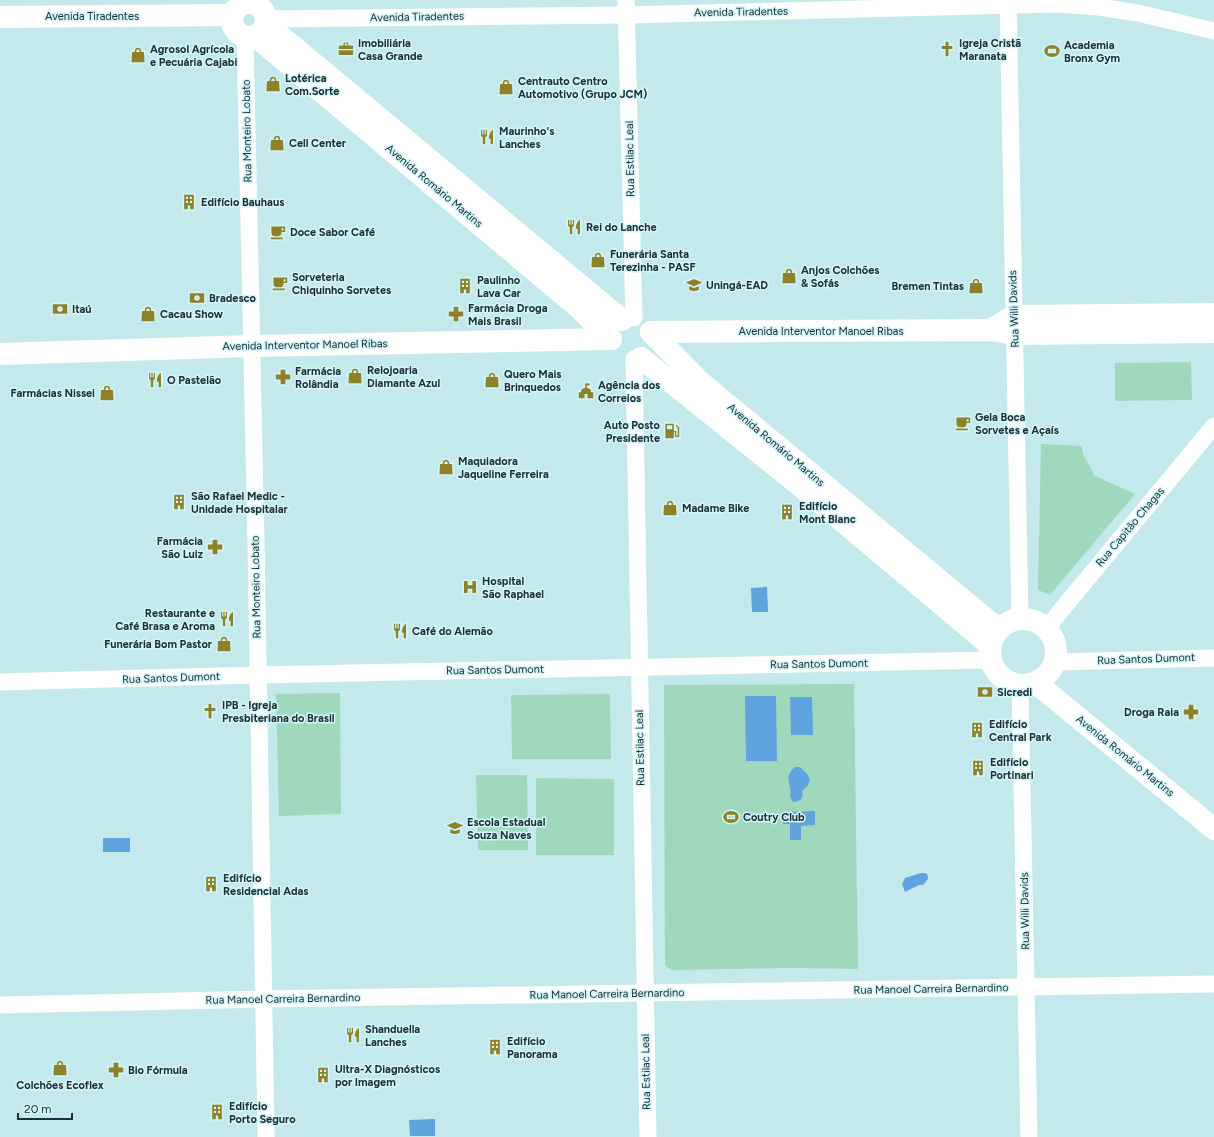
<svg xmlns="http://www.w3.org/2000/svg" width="1214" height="1137" font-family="Figtree,sans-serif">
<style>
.green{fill:#9fd8bc}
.water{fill:#5fa4df}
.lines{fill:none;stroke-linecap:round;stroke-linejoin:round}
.minor{stroke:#fff;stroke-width:17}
.tertiary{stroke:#fff;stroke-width:22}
.labels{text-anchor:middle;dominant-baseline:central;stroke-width:3;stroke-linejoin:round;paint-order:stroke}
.street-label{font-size:11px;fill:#202e30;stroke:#d1f6fb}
.poi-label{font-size:11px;font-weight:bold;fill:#202e30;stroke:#d1f6fb;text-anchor:start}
</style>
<rect width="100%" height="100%" fill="#c4e9ed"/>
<g class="green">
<polygon points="1191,362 1192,400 1115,401 1115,363"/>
<polygon points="1041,444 1082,446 1083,454 1095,476 1135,494 1050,595 1038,590"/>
<polygon points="854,684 858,969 792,968 671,970 665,965 664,685"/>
<polygon points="340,693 341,814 279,816 276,694"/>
<polygon points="610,694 611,759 512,759 511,695"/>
<polygon points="476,775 527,775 528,850 478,850"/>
<polygon points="536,778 614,779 614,855 536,855"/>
</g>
<g class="water">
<polygon points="767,587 768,612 752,612 751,588"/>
<polygon points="745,696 776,696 777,761 746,761"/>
<polygon points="790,697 812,697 813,735 791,735"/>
<path d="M795 767H800L807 774 810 780 808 785 802 791C804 799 800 801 793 802L790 797C793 784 782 778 795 767Z"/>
<polygon points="815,811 815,825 801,826 801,840 790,840 790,824 783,824 783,812"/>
<rect x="103" y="838" width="27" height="14"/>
<polygon points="921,873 926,873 928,876 928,879 923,885 919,885 905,892 902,884 905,878"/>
<polygon points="435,1119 435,1136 410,1136 409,1120"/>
</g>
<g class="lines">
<g class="minor">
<polyline points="249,0 249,3"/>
<polyline points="626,0 634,318"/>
<polyline points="1008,0 1020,619"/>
<polyline points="266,19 626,15 1055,4 1099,7 1138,13 1214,31"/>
<polyline points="245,37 256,542 266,1137"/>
<polyline points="634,359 648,1137"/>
<polyline points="1047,629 1058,614 1214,426"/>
<polyline points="1055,662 1214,658"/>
<polyline points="0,682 258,675 990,660"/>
<polyline points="1020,685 1029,1137"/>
<polyline points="0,1005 263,999 1214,984"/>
</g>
<g class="tertiary">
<circle cx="249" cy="20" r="17"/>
<polyline points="0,17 233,15"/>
<polyline points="266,24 622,320"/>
<polyline points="255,36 578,307 611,339"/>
<polyline points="990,330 1014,316 1214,314"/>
<polyline points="651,332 990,330 1015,334 1214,332"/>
<polyline points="651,332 699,381 998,629"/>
<polyline points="0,354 251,346 611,339"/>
<polyline points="641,358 798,484 990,645"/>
<circle cx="1023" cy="652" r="33"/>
<polyline points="1036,683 1214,829"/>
</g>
</g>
<defs>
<g id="office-bare" transform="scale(1.2)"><path d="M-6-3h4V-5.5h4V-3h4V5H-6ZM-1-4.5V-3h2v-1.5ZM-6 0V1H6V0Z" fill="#8e8128" stroke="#d1f6fb" stroke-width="2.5" paint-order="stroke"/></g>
<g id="church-bare" transform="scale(1.2)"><path d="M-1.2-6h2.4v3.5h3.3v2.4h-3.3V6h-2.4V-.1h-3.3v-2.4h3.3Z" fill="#8e8128" stroke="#d1f6fb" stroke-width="2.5" paint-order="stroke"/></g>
<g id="stadium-bare" transform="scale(1.2)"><path d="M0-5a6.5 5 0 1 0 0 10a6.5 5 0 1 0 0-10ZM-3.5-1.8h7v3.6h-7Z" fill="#8e8128" stroke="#d1f6fb" stroke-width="2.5" paint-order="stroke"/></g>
<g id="shop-bare" transform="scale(1.2)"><path d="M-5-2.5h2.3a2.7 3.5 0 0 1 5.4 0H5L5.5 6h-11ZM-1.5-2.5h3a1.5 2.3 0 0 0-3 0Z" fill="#8e8128" stroke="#d1f6fb" stroke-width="2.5" paint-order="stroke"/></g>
<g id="restaurant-bare" transform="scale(1.2)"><path d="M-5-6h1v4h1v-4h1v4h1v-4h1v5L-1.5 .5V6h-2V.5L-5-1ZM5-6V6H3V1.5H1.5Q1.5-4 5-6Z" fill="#8e8128" stroke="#d1f6fb" stroke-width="2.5" paint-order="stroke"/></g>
<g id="building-bare" transform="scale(1.2)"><path d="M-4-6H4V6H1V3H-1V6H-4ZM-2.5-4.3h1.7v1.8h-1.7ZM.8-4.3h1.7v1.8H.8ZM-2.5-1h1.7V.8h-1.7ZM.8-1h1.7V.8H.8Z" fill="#8e8128" stroke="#d1f6fb" stroke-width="2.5" paint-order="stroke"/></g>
<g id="cafe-bare" transform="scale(1.2)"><path d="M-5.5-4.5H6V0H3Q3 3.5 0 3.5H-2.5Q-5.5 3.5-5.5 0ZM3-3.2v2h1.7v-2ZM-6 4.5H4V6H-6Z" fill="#8e8128" stroke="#d1f6fb" stroke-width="2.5" paint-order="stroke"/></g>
<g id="university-bare" transform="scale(1.2)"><path d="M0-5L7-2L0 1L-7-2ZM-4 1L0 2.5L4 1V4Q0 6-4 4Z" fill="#8e8128" stroke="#d1f6fb" stroke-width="2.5" paint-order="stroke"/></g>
<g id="bank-bare" transform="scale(1.2)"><path d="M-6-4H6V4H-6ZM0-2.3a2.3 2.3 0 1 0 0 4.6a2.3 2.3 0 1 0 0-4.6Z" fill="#8e8128" stroke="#d1f6fb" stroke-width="2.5" paint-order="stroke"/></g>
<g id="pharmacy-bare" transform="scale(1.2)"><path d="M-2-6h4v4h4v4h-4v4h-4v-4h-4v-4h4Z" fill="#8e8128" stroke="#d1f6fb" stroke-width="2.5" paint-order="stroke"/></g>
<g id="civic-bare" transform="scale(1.2)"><path d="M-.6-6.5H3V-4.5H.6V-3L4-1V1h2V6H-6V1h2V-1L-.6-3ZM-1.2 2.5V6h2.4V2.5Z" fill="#8e8128" stroke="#d1f6fb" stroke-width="2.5" paint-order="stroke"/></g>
<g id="fuel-bare" transform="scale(1.2)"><path d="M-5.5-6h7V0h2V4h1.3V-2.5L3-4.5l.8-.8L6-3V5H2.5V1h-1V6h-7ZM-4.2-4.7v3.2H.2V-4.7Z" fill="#8e8128" stroke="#d1f6fb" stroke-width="2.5" paint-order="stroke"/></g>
<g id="hospital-bare" transform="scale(1.2)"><path d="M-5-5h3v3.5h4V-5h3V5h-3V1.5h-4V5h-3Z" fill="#8e8128" stroke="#d1f6fb" stroke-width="2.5" paint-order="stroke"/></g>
<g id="school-bare" transform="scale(1.2)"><path d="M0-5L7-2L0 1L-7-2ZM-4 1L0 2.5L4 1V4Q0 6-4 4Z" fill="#8e8128" stroke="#d1f6fb" stroke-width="2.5" paint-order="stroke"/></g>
</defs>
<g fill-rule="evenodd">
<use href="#office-bare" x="346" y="49"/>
<use href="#church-bare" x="947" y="49"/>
<use href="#stadium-bare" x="1052" y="51"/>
<use href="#shop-bare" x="138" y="55"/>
<use href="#shop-bare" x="273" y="84"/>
<use href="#shop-bare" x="506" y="87"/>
<use href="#restaurant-bare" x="487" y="137"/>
<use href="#shop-bare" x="277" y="143"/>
<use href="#building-bare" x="189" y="202"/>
<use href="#restaurant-bare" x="574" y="227"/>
<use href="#cafe-bare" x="278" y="232"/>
<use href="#shop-bare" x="598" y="260"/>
<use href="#shop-bare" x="789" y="276"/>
<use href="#cafe-bare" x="280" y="283"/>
<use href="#university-bare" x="694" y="285"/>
<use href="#building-bare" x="465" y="286"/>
<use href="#shop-bare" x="976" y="286"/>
<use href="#bank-bare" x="197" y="298"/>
<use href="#bank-bare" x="60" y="309"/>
<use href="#shop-bare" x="148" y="314"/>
<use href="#pharmacy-bare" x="456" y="314"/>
<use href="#shop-bare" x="355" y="376"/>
<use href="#pharmacy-bare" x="283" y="377"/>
<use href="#restaurant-bare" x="155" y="380"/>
<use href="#shop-bare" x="492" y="380"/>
<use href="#civic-bare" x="586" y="391"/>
<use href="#shop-bare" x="107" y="393"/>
<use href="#cafe-bare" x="963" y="423"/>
<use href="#fuel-bare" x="672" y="431"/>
<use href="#shop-bare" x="446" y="467"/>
<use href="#building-bare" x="179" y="502"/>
<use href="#shop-bare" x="670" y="508"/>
<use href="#building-bare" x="787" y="512"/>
<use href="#pharmacy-bare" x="215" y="547"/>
<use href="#hospital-bare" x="470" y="587"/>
<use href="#restaurant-bare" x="227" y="619"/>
<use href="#restaurant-bare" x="400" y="631"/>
<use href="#shop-bare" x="224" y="644"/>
<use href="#bank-bare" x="985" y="692"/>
<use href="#church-bare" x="210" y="711"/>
<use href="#pharmacy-bare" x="1191" y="712"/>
<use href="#building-bare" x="977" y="730"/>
<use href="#building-bare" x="978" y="768"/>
<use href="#stadium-bare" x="731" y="817"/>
<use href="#school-bare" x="455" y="828"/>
<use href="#building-bare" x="211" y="884"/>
<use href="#restaurant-bare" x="353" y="1035"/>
<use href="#building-bare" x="495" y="1047"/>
<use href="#shop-bare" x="60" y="1068"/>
<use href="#pharmacy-bare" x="116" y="1070"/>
<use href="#building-bare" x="323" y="1075"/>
<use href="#building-bare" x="217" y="1112"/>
</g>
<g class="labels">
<g class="street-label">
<text transform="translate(741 12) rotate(-1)">Avenida Tiradentes</text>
<text x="92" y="16">Avenida Tiradentes</text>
<text transform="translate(417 17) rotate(-1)">Avenida Tiradentes</text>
<text transform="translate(247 131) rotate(-91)">Rua Monteiro Lobato</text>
<text transform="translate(630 159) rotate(-91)">Rua Estilac Leal</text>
<text transform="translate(434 186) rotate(40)">Avenida Romário Martins</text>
<text transform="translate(1014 309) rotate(-92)">Rua Willi Davids</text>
<text x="821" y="331">Avenida Interventor Manoel Ribas</text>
<text transform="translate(305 345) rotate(-1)">Avenida Interventor Manoel Ribas</text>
<text transform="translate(776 445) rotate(40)">Avenida Romário Martins</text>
<text transform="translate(1130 527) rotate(-50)">Rua Capitão Chagas</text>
<text transform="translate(256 587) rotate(-91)">Rua Monteiro Lobato</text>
<text transform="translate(1146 659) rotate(-2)">Rua Santos Dumont</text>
<text transform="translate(819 664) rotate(-1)">Rua Santos Dumont</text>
<text transform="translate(495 670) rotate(-1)">Rua Santos Dumont</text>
<text transform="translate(171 678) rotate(-2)">Rua Santos Dumont</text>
<text transform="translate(640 748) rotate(-91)">Rua Estilac Leal</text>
<text transform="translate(1125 756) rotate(39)">Avenida Romário Martins</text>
<text transform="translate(1025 911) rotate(-91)">Rua Willi Davids</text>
<text transform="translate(931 989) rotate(-1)">Rua Manoel Carreira Bernardino</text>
<text transform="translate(607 994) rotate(-1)">Rua Manoel Carreira Bernardino</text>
<text transform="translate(283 999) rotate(-1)">Rua Manoel Carreira Bernardino</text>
<text transform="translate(646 1072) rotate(-91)">Rua Estilac Leal</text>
</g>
<g class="poi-label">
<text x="358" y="43">Imobiliária<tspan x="358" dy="13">Casa Grande</tspan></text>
<text x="959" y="43">Igreja Cristã<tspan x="959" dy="13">Maranata</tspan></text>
<text x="1064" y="45">Academia<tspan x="1064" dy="13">Bronx Gym</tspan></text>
<text x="150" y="49">Agrosol Agrícola<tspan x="150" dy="13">e Pecuária Cajabi</tspan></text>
<text x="285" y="78">Lotérica<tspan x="285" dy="13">Com.Sorte</tspan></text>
<text x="518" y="81">Centrauto Centro<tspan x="518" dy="13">Automotivo (Grupo JCM)</tspan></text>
<text x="499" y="131">Maurinho's<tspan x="499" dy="13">Lanches</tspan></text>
<text x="289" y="143">Cell Center</text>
<text x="201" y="202">Edifício Bauhaus</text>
<text x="586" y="227">Rei do Lanche</text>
<text x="290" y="232">Doce Sabor Café</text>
<text x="610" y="254">Funerária Santa<tspan x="610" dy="13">Terezinha - PASF</tspan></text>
<text x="801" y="270">Anjos Colchões<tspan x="801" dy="13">&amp; Sofás</tspan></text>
<text x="292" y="277">Sorveteria<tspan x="292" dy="13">Chiquinho Sorvetes</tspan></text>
<text x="477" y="280">Paulinho<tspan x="477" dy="13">Lava Car</tspan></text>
<text x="706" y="285">Uningá-EAD</text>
<text x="964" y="286" text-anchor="end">Bremen Tintas</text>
<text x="209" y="298">Bradesco</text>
<text x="468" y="308">Farmácia Droga<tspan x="468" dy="13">Mais Brasil</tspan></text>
<text x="72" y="309">Itaú</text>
<text x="160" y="314">Cacau Show</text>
<text x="367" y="370">Relojoaria<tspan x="367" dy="13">Diamante Azul</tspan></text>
<text x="295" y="371">Farmácia<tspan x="295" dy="13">Rolândia</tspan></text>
<text x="504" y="374">Quero Mais<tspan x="504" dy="13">Brinquedos</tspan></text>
<text x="167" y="380">O Pastelão</text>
<text x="598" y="385">Agência dos<tspan x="598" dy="13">Correios</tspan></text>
<text x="95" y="393" text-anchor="end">Farmácias Nissei</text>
<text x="975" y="417">Gela Boca<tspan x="975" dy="13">Sorvetes e Açaís</tspan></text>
<text x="660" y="425" text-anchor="end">Auto Posto<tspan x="660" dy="13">Presidente</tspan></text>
<text x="458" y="461">Maquiadora<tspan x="458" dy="13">Jaqueline Ferreira</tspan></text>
<text x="191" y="496">São Rafael Medic -<tspan x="191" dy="13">Unidade Hospitalar</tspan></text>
<text x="799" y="506">Edifício<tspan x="799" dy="13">Mont Blanc</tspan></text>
<text x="682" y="508">Madame Bike</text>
<text x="203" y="541" text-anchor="end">Farmácia<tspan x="203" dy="13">São Luiz</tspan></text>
<text x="482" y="581">Hospital<tspan x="482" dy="13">São Raphael</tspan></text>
<text x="215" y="613" text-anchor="end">Restaurante e<tspan x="215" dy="13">Café Brasa e Aroma</tspan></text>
<text x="412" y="631">Café do Alemão</text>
<text x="212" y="644" text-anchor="end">Funerária Bom Pastor</text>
<text x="997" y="692">Sicredi</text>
<text x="222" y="705">IPB - Igreja<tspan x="222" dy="13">Presbiteriana do Brasil</tspan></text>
<text x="1179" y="712" text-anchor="end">Droga Raia</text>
<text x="989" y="724">Edifício<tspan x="989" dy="13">Central Park</tspan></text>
<text x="990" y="762">Edifício<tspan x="990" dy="13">Portinari</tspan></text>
<text x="743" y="817">Coutry Club</text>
<text x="467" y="822">Escola Estadual<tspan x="467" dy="13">Souza Naves</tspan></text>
<text x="223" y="878">Edifício<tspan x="223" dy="13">Residencial Adas</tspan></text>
<text x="365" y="1029">Shanduella<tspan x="365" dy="13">Lanches</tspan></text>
<text x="507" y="1041">Edifício<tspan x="507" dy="13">Panorama</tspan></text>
<text x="335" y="1069">Ultra-X Diagnósticos<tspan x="335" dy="13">por Imagem</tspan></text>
<text x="128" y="1070">Bio Fórmula</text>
<text x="60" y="1085" text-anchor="middle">Colchões Ecoflex</text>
<text x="229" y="1106">Edifício<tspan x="229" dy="13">Porto Seguro</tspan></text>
</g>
</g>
<path d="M18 1113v6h54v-6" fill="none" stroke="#202e30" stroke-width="2"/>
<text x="24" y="1113" font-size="12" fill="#202e30" stroke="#d1f6fb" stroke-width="3" paint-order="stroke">20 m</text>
</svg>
